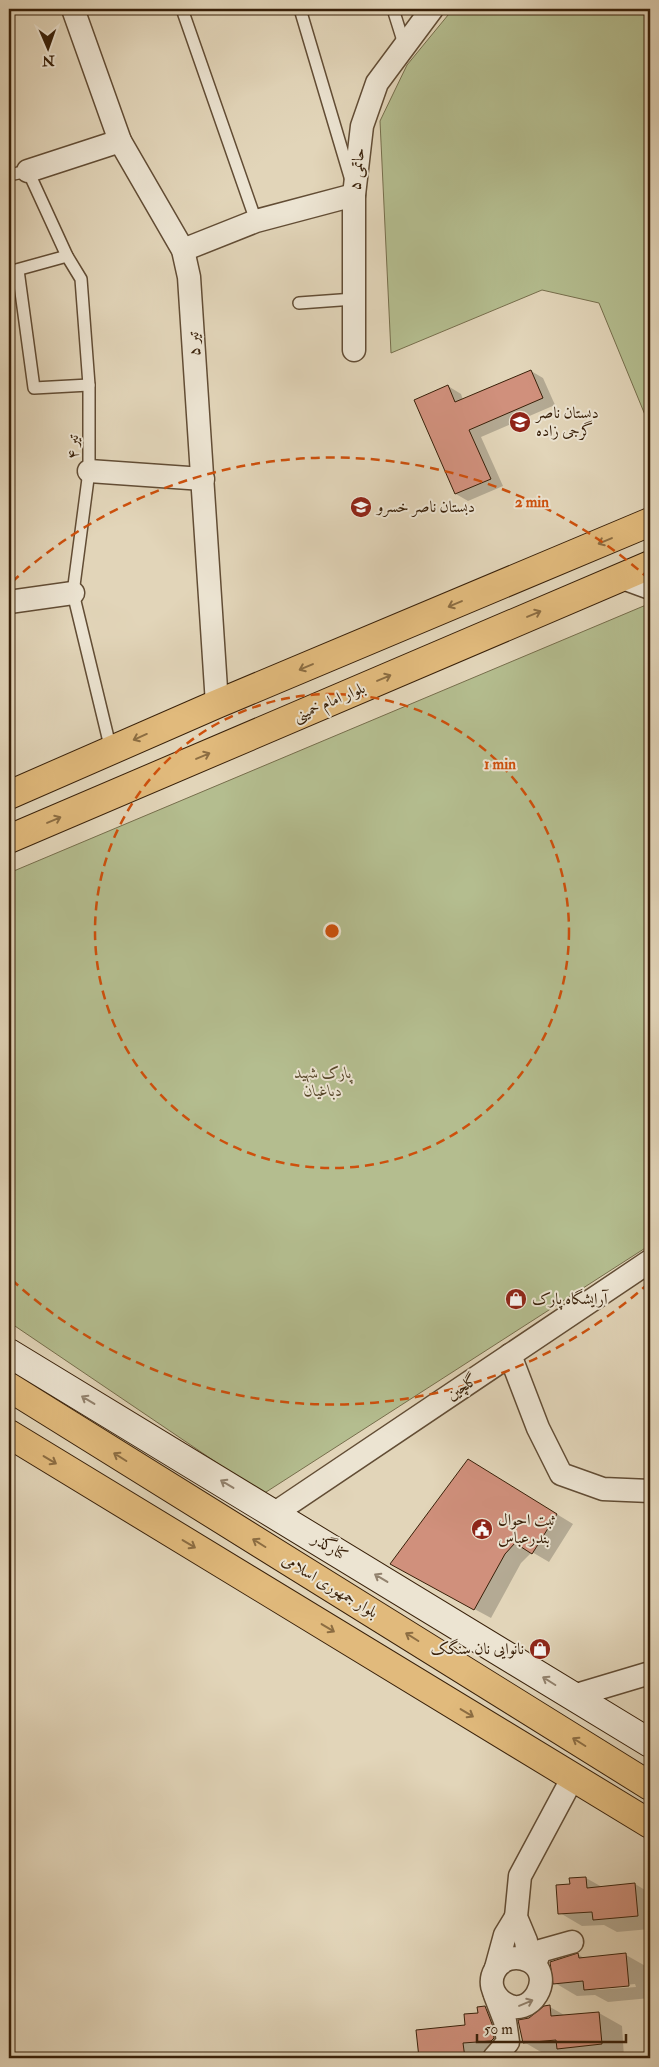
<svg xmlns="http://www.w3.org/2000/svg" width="659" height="2067" font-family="'IM FELL Double Pica',Amiri,serif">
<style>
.green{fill:#b4bd8f;stroke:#766e4c}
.shadow{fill:#0003;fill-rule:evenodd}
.building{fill:#d0907c;stroke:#382009}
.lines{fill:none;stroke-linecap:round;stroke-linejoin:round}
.lane-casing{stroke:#624d35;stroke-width:14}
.street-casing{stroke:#624d35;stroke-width:25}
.secondary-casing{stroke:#382009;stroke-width:30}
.primary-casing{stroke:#382009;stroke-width:30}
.lane{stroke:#ece4d2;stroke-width:11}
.street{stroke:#ece4d2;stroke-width:22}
.secondary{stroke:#ece4d2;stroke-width:28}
.primary{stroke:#e1ba7c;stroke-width:28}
.oneway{stroke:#8c6d42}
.oneway2{stroke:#92826e}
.ring{fill:none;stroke:#ce500c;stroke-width:2.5;stroke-dasharray:9 6}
.labels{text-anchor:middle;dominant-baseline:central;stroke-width:4;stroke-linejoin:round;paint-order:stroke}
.street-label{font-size:16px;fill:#382009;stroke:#ece4d2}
.poi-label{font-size:16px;fill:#382009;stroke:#ece4d2;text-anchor:start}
.park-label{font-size:16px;font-style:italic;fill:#57472a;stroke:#ece4d2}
.centre{fill:#ce500c;stroke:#ece4d2;stroke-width:2.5}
.ring-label{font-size:15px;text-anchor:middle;font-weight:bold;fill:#ce500c;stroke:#ece4d2;stroke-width:4;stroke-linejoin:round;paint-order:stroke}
</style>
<rect width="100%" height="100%" fill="#e2d5b9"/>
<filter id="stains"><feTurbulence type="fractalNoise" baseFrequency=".004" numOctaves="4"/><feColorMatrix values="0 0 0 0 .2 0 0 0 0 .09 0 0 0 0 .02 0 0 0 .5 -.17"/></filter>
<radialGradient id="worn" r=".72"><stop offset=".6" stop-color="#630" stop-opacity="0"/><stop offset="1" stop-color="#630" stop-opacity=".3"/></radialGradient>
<g class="green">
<polygon points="453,9 650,9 650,427 599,303 542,290 391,353 380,121 407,65"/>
<polygon points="646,605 650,606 650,1245 263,1494 9,1322 9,873"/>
</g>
<g class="shadow">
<polygon points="531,371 543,378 555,405 481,437 503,486 468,501 456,494 448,386 461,394 463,400"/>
<polygon points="484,1470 573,1524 549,1562 532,1552 521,1563 491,1618 408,1573"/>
<polygon points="586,1878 602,1887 635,1884 650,1893 650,1929 617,1932 604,1925 582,1926 560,1913 571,1885"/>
<path d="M578 1954 585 1959 626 1955 649 1968 650 1998 608 2002 595 1995 577 1996 555 1983ZM635 1984 636 1987 596 1990 594 1988Z"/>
<polygon points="550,2007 566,2016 599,2013 622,2026 624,2057 576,2058 568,2053 546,2055 524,2042 530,2019"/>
<polygon points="485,2008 508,2021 514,2038 516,2051 514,2054 485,2056 486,2058 420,2058 418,2031 466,2026"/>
</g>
<g class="building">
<polygon points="531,370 543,398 469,430 491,479 455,494 414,400 448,385 455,402"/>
<polygon points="468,1459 557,1514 532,1554 515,1543 505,1554 474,1610 390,1564"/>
<polygon points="586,1877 587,1888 635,1883 638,1916 593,1920 592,1912 558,1914 556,1885 570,1884 569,1878"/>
<polygon points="578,1953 579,1958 626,1953 629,1986 584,1990 583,1981 553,1984 550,1962"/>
<polygon points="550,2005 551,2016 599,2012 602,2044 557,2049 556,2040 523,2043 518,2020 529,2018 544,2006"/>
<polygon points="485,2006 492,2024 494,2038 491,2041 463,2043 465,2058 419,2058 416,2030 465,2025 464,2014 478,2013 477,2007"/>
</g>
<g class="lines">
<g class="lane-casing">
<g id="lane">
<polyline points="182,9 256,221"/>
<polyline points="300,9 350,177"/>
<polyline points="393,9 404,44"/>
<polyline points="9,175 28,171 67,256 81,279 89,385 89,471 73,593 111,750"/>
<polyline points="18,270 34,388 89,385"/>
<polyline points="9,272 67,256"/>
<polyline points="299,303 354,299"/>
</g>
</g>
<g class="street-casing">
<g id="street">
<polyline points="73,9 120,141 183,250 189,277 217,704"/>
<polyline points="28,171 120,141"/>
<polyline points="183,250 256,221 354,195"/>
<polyline points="354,350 354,195 362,126 377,83 432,9"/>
<polyline points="89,471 203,479"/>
<polyline points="620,577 650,588"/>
<polyline points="9,602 73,593"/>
<polyline points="510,1355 538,1428 561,1474 603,1489 650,1491"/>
<polyline points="275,1513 650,1261"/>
<polyline points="573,1696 650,1673"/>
<path d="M529 1961C499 1947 477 1985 504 2003 530 2021 557 1976 529 1961L526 1941 516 1917 520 1876 573 1777"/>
<polyline points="535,1964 540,1951 572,1942"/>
<polyline points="496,1968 505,1935 516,1917"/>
<polyline points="494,2058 508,2042 505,2021 495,1995"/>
</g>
</g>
<g class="secondary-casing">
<polyline id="secondary" points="9,1353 650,1743"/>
</g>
<g class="primary-casing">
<g id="primary">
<polyline points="9,795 217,704 650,522"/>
<polyline points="9,839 650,565"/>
<polyline points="9,1387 650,1786"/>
<polyline points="9,1434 650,1824"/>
</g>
</g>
<use href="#lane" class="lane"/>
<use href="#street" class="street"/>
<use href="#secondary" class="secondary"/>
<use href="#primary" class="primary"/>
</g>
<defs><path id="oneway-shaft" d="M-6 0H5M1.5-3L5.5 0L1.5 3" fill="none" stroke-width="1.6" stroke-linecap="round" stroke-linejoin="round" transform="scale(1.25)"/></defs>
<g class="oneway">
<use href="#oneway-shaft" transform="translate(605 541) rotate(157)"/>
<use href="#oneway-shaft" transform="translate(455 604) rotate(157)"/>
<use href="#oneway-shaft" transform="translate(534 614) rotate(-23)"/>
<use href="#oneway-shaft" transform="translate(306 667) rotate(157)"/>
<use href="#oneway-shaft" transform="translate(384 678) rotate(-23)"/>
<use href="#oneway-shaft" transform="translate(140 737) rotate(156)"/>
<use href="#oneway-shaft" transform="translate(203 756) rotate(-23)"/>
<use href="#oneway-shaft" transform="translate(54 820) rotate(-23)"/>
<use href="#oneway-shaft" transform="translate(120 1457) rotate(-148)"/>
<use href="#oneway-shaft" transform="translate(50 1460) rotate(31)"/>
<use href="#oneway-shaft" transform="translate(259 1543) rotate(-148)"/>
<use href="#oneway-shaft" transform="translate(189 1544) rotate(31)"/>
<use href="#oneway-shaft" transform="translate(328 1628) rotate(31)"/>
<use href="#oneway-shaft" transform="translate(412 1637) rotate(-148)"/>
<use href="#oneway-shaft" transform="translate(467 1713) rotate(31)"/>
<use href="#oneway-shaft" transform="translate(579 1742) rotate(-148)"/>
</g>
<g class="oneway2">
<use href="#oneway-shaft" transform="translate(88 1400) rotate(-149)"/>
<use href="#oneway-shaft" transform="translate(227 1484) rotate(-149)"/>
<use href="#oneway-shaft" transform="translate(381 1578) rotate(-149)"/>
<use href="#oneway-shaft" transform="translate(549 1681) rotate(-148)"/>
<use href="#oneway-shaft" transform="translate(526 2003) rotate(-23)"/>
</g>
<g class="ring">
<circle cx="332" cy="931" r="237"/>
<path d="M649 1283A474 474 0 0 1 12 1280M12 582A474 474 0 0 1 649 579"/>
</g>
<defs>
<g id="school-disc" transform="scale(1.125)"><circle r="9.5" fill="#8f2418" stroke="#ece4d2"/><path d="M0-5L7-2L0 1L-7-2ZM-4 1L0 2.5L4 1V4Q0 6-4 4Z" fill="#fff"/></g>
<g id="shop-disc" transform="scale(1.125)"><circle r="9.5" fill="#8f2418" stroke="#ece4d2"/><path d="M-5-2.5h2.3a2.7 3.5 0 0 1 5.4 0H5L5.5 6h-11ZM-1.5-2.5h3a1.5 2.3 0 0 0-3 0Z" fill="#fff"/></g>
<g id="civic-disc" transform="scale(1.125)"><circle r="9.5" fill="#8f2418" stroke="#ece4d2"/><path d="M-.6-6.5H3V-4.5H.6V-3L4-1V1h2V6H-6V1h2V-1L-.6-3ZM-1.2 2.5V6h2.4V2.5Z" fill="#fff"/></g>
</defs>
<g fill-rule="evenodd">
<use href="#school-disc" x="520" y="422"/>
<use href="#school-disc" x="361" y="507"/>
<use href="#shop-disc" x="516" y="1299"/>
<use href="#civic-disc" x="482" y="1529"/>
<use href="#shop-disc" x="540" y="1649"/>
</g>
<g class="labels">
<g class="street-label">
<text transform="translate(357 169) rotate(-84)">حاتمی ۵</text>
<text transform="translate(194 344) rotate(-94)">تیر ۵</text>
<text transform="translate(73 447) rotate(-90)">تیر ۴</text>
<text transform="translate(329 702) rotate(-23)">بلوار امام خمینی</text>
<text transform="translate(462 1387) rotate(-34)">گلچین</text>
<text transform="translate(330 1547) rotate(31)">کنارگذر</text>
<text transform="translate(330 1586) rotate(31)">بلوار جمهوری اسلامی</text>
</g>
<g class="poi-label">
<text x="536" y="413">دبستان ناصر<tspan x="536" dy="18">گرجی زاده</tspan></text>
<text x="377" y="507">دبستان ناصر خسرو</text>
<text x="532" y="1299">آرایشگاه پارک</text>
<text x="498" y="1520">ثبت احوال<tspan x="498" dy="18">بندرعباس</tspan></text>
<text x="524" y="1649" text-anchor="end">نانوایی نان سنگک</text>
</g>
<g class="park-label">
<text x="323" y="1073">پارک شهید<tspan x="323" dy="18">دباغیان</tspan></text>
</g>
</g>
<circle cx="332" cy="931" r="8" class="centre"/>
<g class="ring-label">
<text x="532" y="507">2 min</text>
<text x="500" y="769">1 min</text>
</g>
<rect width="659" height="2067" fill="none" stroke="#e2d5b9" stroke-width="30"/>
<rect x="10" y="10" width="639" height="2047" fill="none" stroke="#382009" stroke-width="2.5"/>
<rect x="15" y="15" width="629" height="2037" fill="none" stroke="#382009"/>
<g transform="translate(48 48) rotate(178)" stroke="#ece4d2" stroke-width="4" paint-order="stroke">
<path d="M0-4L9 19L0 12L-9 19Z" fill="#382009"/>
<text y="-8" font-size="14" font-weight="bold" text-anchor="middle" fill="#382009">N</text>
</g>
<path d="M477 2034v8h149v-8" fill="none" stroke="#382009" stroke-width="2.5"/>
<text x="484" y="2034" font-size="15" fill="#382009" stroke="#ece4d2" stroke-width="4" paint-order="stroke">50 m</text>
<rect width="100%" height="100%" filter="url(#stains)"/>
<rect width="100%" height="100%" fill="url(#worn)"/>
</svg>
